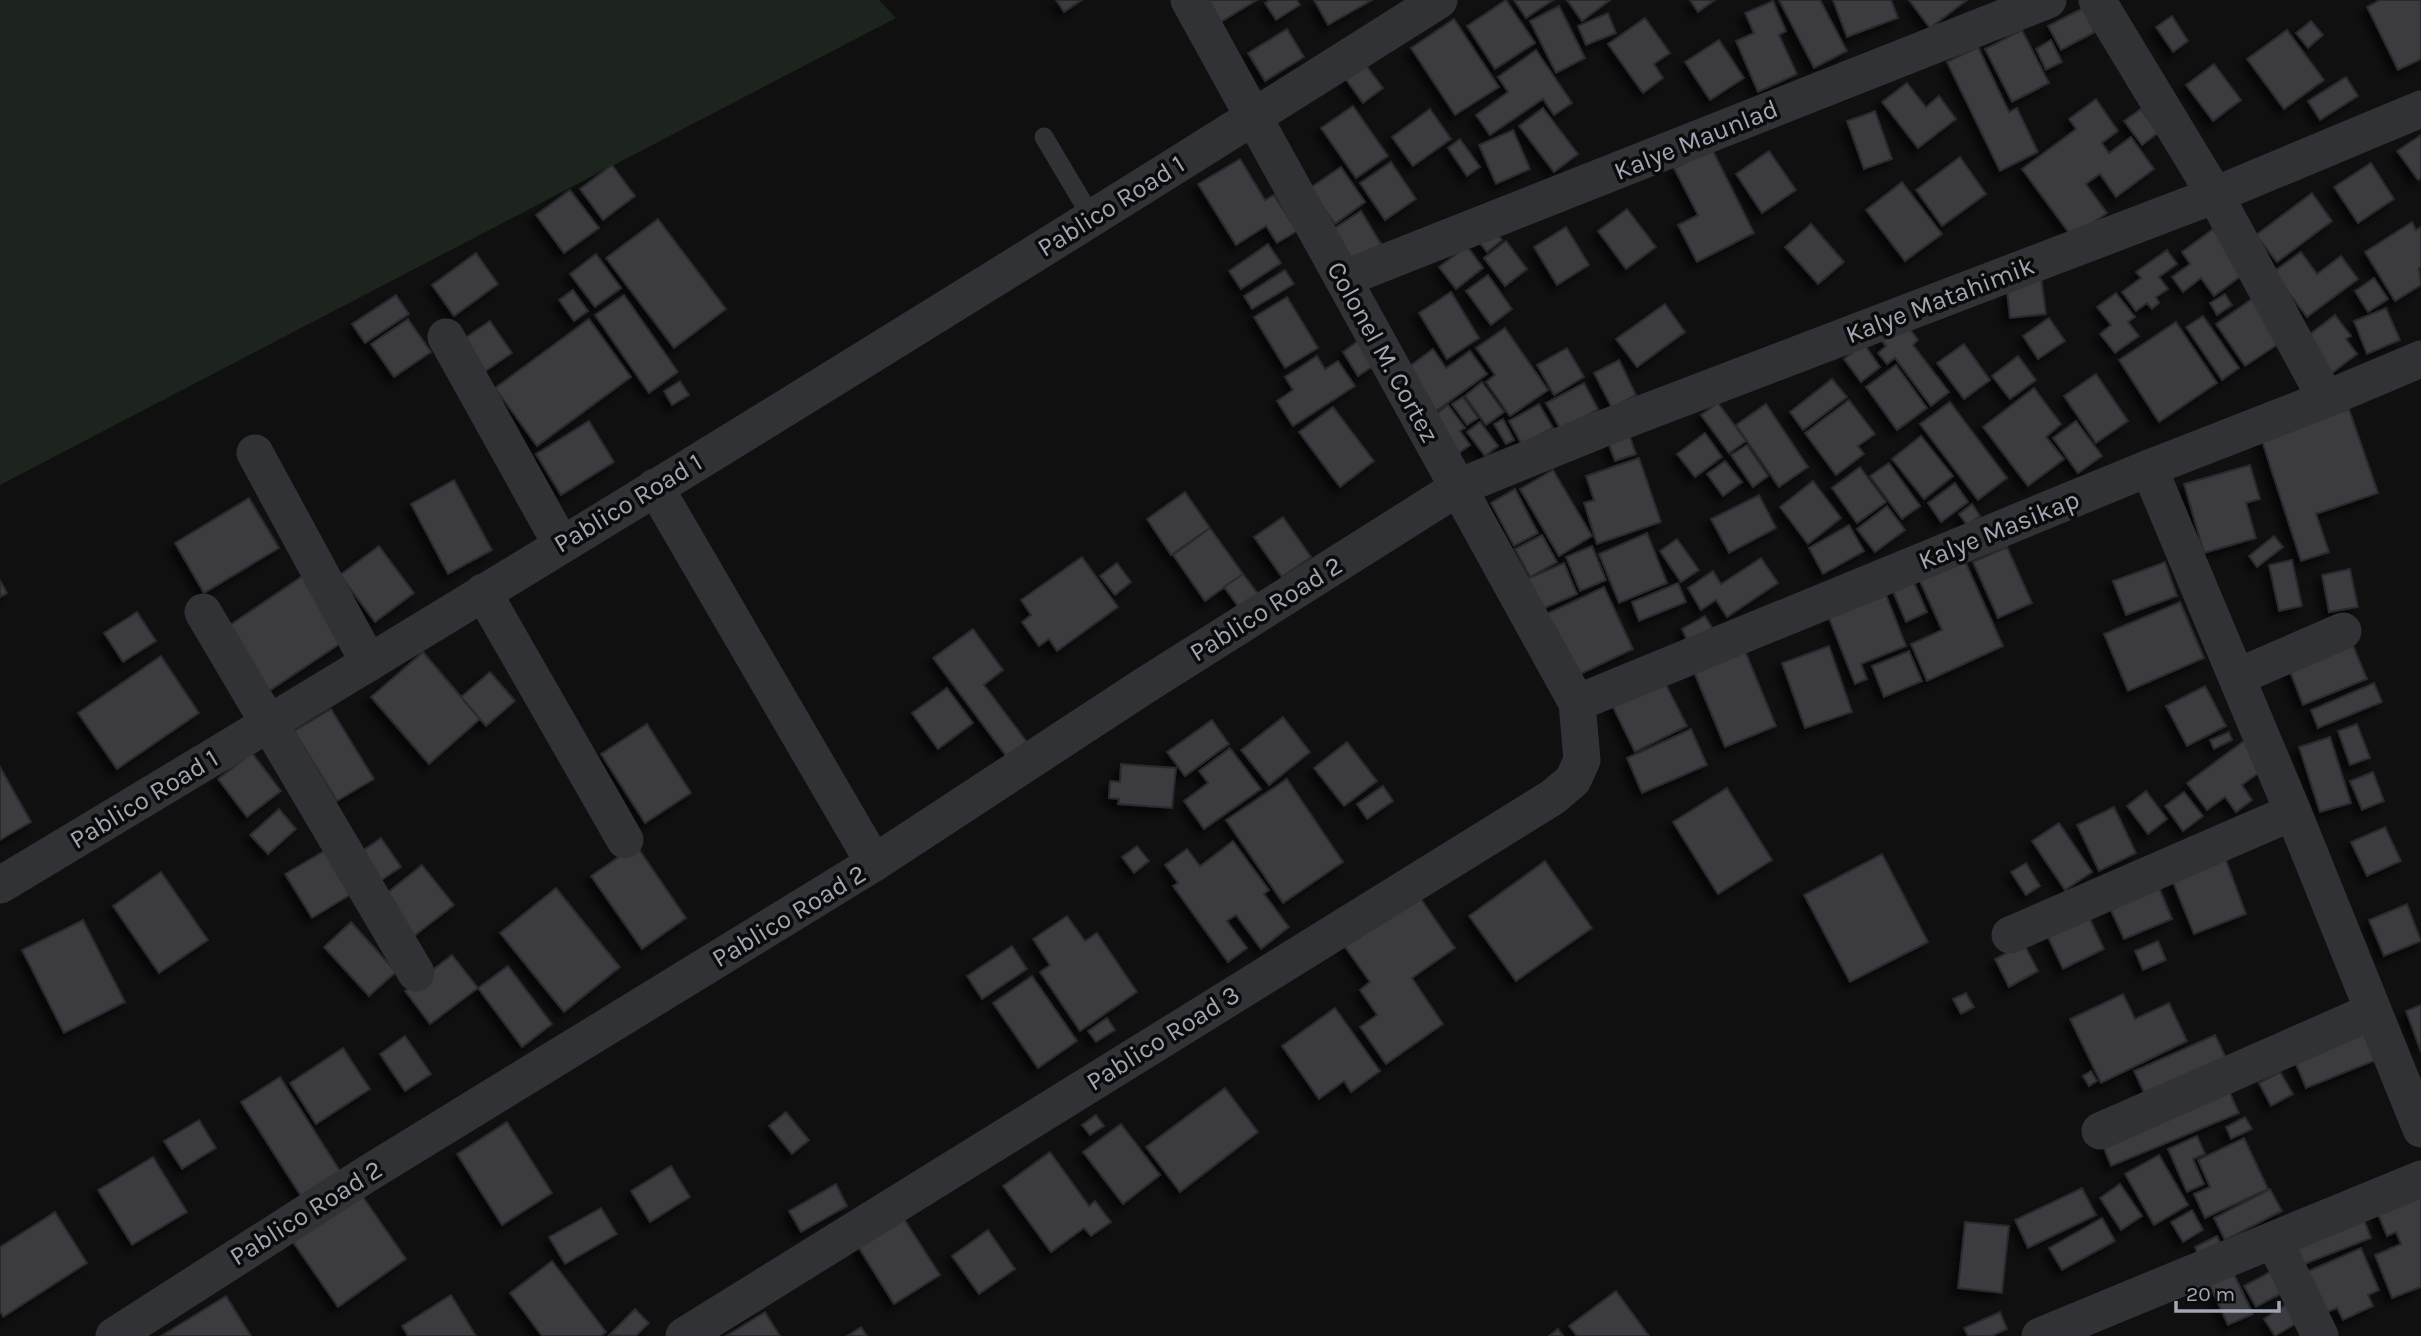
<svg xmlns="http://www.w3.org/2000/svg" width="2421" height="1336" font-family="Karla,sans-serif">
<style>
.green{fill:#1c241d}
.building{fill:#3a3b3f;stroke:#2a2a2d;stroke-width:2;filter:url(#shadow)}
.lines{fill:none;stroke-linecap:round;stroke-linejoin:round}
.service{stroke:#313236;stroke-width:19}
.minor{stroke:#313236;stroke-width:37}
.labels{text-anchor:middle;dominant-baseline:central;stroke-width:7;stroke-linejoin:round;paint-order:stroke}
.street-label{font-size:26px;fill:#a0a6b3;stroke:#0b0b0c}
</style>
<defs>
<filter id="shadow"><feDropShadow dx="-6" dy="6" stdDeviation="3.5" flood-color="#0009"/></filter>
</defs>
<rect width="100%" height="100%" fill="#101011"/>
<polygon class="green" points="0,0 879,0 896,18 0,485"/>
<g class="building">
<polygon points="1056,0 1082,0 1064,12"/>
<polygon points="1206,0 1257,0 1219,23"/>
<polygon points="1270,0 1297,0 1300,5 1276,20 1265,3"/>
<polygon points="1314,0 1372,0 1328,25"/>
<polygon points="1506,0 1535,43 1495,69 1467,26"/>
<polygon points="1514,0 1553,0 1526,18"/>
<polygon points="1567,0 1610,0 1582,21"/>
<polygon points="1690,0 1715,0 1698,12"/>
<polygon points="1779,0 1820,0 1847,51 1814,68"/>
<polygon points="1833,0 1891,0 1898,18 1847,37"/>
<polygon points="1909,0 1967,0 1930,28"/>
<polygon points="2380,0 2421,0 2421,59 2398,70 2367,7"/>
<polygon points="1773,1 1786,31 1779,35 1797,74 1758,92 1736,41 1754,33 1745,13"/>
<polygon points="1559,6 1585,58 1556,73 1530,21"/>
<polygon points="2083,8 2095,32 2061,50 2048,26"/>
<polygon points="1608,13 1616,33 1586,45 1578,26"/>
<polygon points="2172,16 2188,41 2173,52 2156,27"/>
<polygon points="1645,18 1670,53 1654,64 1663,78 1643,93 1608,44"/>
<polygon points="1454,19 1499,87 1455,115 1411,48"/>
<polygon points="2311,21 2323,35 2308,48 2296,33"/>
<polygon points="1287,29 1304,57 1265,81 1248,53"/>
<polygon points="2022,30 2049,83 2012,102 1985,49"/>
<polygon points="2287,30 2324,80 2284,109 2247,59"/>
<polygon points="1719,40 1744,78 1710,100 1685,62"/>
<polygon points="2051,40 2062,62 2046,70 2036,49"/>
<polygon points="1978,47 2009,112 2017,108 2038,152 2000,171 1947,62"/>
<polygon points="1536,50 1572,103 1554,115 1543,99 1490,135 1476,115 1508,92 1498,77"/>
<polygon points="1365,64 1383,88 1363,103 1345,78"/>
<polygon points="2214,64 2241,100 2213,121 2186,85"/>
<polygon points="2346,77 2358,96 2320,120 2308,101"/>
<polygon points="1907,83 1926,107 1939,96 1956,119 1918,148 1882,102"/>
<polygon points="2096,99 2118,131 2102,143 2109,153 2131,137 2154,169 2116,197 2100,174 2086,184 2107,213 2072,237 2022,169 2076,129 2069,119"/>
<polygon points="1353,106 1388,156 1356,178 1321,128"/>
<polygon points="1543,108 1578,154 1554,172 1519,126"/>
<polygon points="1430,109 1451,139 1413,166 1392,137"/>
<polygon points="2141,109 2158,133 2142,145 2124,121"/>
<polygon points="1875,111 1892,159 1864,169 1847,121"/>
<polygon points="1513,130 1530,169 1496,184 1479,145"/>
<polygon points="2421,135 2421,178 2418,180 2397,151"/>
<polygon points="1460,139 1480,167 1467,176 1448,148"/>
<polygon points="1712,149 1754,233 1697,262 1678,225 1698,215 1674,168"/>
<polygon points="1769,151 1796,190 1762,213 1736,174"/>
<polygon points="1960,157 1986,194 1942,226 1916,190"/>
<polygon points="1240,159 1265,200 1274,195 1297,231 1277,243 1266,226 1236,245 1198,184"/>
<polygon points="1391,162 1416,199 1385,220 1360,183"/>
<polygon points="2371,163 2394,199 2358,223 2334,187"/>
<polygon points="612,165 635,196 603,220 580,189"/>
<polygon points="1341,167 1365,202 1335,224 1310,188"/>
<polygon points="1902,182 1942,234 1905,261 1866,210"/>
<polygon points="570,190 599,228 564,253 536,215"/>
<polygon points="2312,193 2332,221 2277,262 2256,235"/>
<polygon points="1627,209 1656,247 1626,269 1598,231"/>
<polygon points="1361,211 1381,244 1353,262 1333,229"/>
<polygon points="658,219 726,309 674,348 606,258"/>
<polygon points="2412,222 2416,230 2421,227 2421,267 2419,268 2421,285 2395,301 2365,252"/>
<polygon points="1811,224 1844,262 1818,284 1785,247"/>
<polygon points="1492,226 1502,240 1487,252 1476,238"/>
<polygon points="1566,227 1589,265 1557,285 1534,247"/>
<polygon points="2213,229 2245,273 2214,296 2201,278 2183,292 2172,277 2190,264 2182,252"/>
<polygon points="1506,241 1527,269 1505,286 1484,258"/>
<polygon points="1268,244 1281,263 1241,289 1229,271"/>
<polygon points="1467,246 1483,268 1456,289 1439,267"/>
<polygon points="2167,250 2177,264 2159,277 2168,289 2156,297 2159,303 2152,309 2147,303 2136,311 2122,292 2141,278 2136,272"/>
<polygon points="2301,252 2317,274 2341,256 2358,279 2307,317 2273,272"/>
<polygon points="476,253 498,284 454,316 432,285"/>
<polygon points="596,254 621,288 595,307 570,274"/>
<polygon points="1285,270 1294,284 1252,309 1244,296"/>
<polygon points="1488,275 1512,309 1491,325 1466,291"/>
<polygon points="2041,277 2046,314 2010,318 2006,282"/>
<polygon points="2374,278 2388,299 2368,312 2355,291"/>
<polygon points="573,290 588,311 574,321 559,300"/>
<polygon points="1451,292 1479,338 1447,359 1419,313"/>
<polygon points="2116,293 2135,317 2128,322 2139,336 2115,353 2100,334 2111,325 2097,307"/>
<polygon points="2225,294 2232,305 2217,315 2210,303"/>
<polygon points="396,295 409,314 365,343 352,324"/>
<polygon points="624,295 678,372 649,393 595,315"/>
<polygon points="1287,297 1318,348 1285,368 1254,317"/>
<polygon points="2252,299 2280,343 2245,366 2216,324"/>
<polygon points="1665,304 1685,332 1637,367 1616,339"/>
<polygon points="2386,308 2400,340 2367,354 2354,321"/>
<polygon points="2335,315 2351,336 2346,339 2357,354 2328,376 2301,341"/>
<polygon points="2203,316 2239,368 2222,380 2186,327"/>
<polygon points="2049,318 2065,341 2038,359 2023,336"/>
<polygon points="408,319 431,352 394,377 371,344"/>
<polygon points="589,319 631,377 537,446 495,388"/>
<polygon points="490,321 512,353 481,374 459,342"/>
<polygon points="2176,322 2217,383 2159,422 2119,360"/>
<polygon points="1505,328 1548,390 1510,416 1486,382 1495,375 1476,348"/>
<polygon points="1910,329 1918,340 1913,345 1949,392 1931,406 1895,358 1887,364 1878,353 1886,346 1881,340"/>
<polygon points="1358,341 1373,366 1358,376 1343,352"/>
<polygon points="1864,344 1880,367 1861,382 1844,359"/>
<polygon points="1964,344 1990,380 1964,399 1937,363"/>
<polygon points="1567,348 1584,377 1554,395 1537,365"/>
<polygon points="1433,349 1446,368 1470,351 1487,374 1436,411 1406,369"/>
<polygon points="1317,356 1325,369 1338,361 1355,386 1293,426 1277,401 1293,390 1285,377"/>
<polygon points="2018,356 2036,380 2010,399 1992,376"/>
<polygon points="1619,360 1636,395 1612,408 1594,373"/>
<polygon points="1896,365 1927,408 1897,430 1866,387"/>
<polygon points="2096,374 2128,421 2096,443 2064,396"/>
<polygon points="1832,379 1847,397 1803,430 1790,412"/>
<polygon points="680,381 689,395 672,405 664,391"/>
<polygon points="1482,382 1504,412 1486,425 1465,396"/>
<polygon points="1584,383 1598,409 1561,430 1546,403"/>
<polygon points="2034,388 2061,424 2046,437 2064,459 2028,486 1983,427"/>
<polygon points="1463,397 1478,418 1467,425 1452,404"/>
<polygon points="1849,400 1875,434 1858,446 1864,454 1836,475 1805,433"/>
<polygon points="1950,402 2007,478 1978,500 1920,424"/>
<polygon points="1718,403 1746,441 1729,453 1701,415"/>
<polygon points="1539,404 1553,428 1522,445 1509,421"/>
<polygon points="1766,404 1808,467 1779,487 1736,425"/>
<polygon points="1448,405 1465,428 1460,431 1470,445 1452,458 1426,421"/>
<polygon points="1333,407 1374,461 1340,487 1299,432"/>
<polygon points="2349,409 2378,493 2316,514 2329,552 2301,561 2261,438"/>
<polygon points="1503,419 1514,440 1506,444 1494,424"/>
<polygon points="589,421 614,462 561,495 536,454"/>
<polygon points="2076,421 2102,456 2078,473 2053,438"/>
<polygon points="1480,422 1498,446 1485,456 1467,432"/>
<polygon points="1705,433 1722,457 1695,477 1677,454"/>
<polygon points="1629,434 1636,454 1615,461 1608,442"/>
<polygon points="1921,436 1953,476 1924,499 1892,459"/>
<polygon points="1747,445 1768,476 1753,487 1731,455"/>
<polygon points="1639,458 1661,522 1597,544 1584,503 1594,500 1586,476"/>
<polygon points="1725,461 1742,482 1723,496 1707,474"/>
<polygon points="1889,463 1920,506 1902,519 1870,476"/>
<polygon points="2250,465 2260,499 2246,503 2256,538 2204,553 2184,484"/>
<polygon points="1860,467 1886,502 1857,523 1832,488"/>
<polygon points="1553,470 1592,536 1559,556 1520,489"/>
<polygon points="454,480 492,550 448,574 411,504"/>
<polygon points="1813,481 1841,518 1808,544 1780,507"/>
<polygon points="1955,483 1968,502 1941,522 1928,503"/>
<polygon points="1515,489 1538,533 1514,546 1491,503"/>
<polygon points="1185,492 1210,528 1171,555 1147,519"/>
<polygon points="1759,495 1776,528 1729,553 1711,519"/>
<polygon points="249,498 279,548 204,593 175,543"/>
<polygon points="1972,504 1980,516 1967,525 1959,514"/>
<polygon points="1887,506 1905,530 1875,552 1857,529"/>
<polygon points="1283,517 1311,557 1282,577 1254,537"/>
<polygon points="1849,525 1864,551 1823,574 1809,548"/>
<polygon points="1210,528 1243,574 1205,601 1173,555"/>
<polygon points="1647,533 1667,583 1619,603 1599,554"/>
<polygon points="1542,535 1557,562 1530,577 1515,549"/>
<polygon points="2274,536 2283,547 2257,567 2249,556"/>
<polygon points="1677,539 1699,570 1681,582 1660,551"/>
<polygon points="379,546 414,593 375,622 340,575"/>
<polygon points="1592,546 1606,580 1580,591 1566,557"/>
<polygon points="2007,547 2032,603 1998,618 1973,562"/>
<polygon points="1082,557 1118,607 1057,651 1049,639 1039,646 1022,622 1031,615 1021,600"/>
<polygon points="1761,558 1778,583 1727,617 1716,600 1701,610 1688,588 1713,571 1721,584"/>
<polygon points="1964,559 2003,646 1927,681 1911,644 1942,630 1919,579"/>
<polygon points="2292,560 2302,606 2279,611 2269,565"/>
<polygon points="2165,562 2177,596 2126,615 2113,581"/>
<polygon points="1117,563 1131,582 1115,595 1100,576"/>
<polygon points="1564,563 1577,594 1540,610 1527,579"/>
<polygon points="2350,569 2358,607 2329,612 2322,575"/>
<polygon points="310,571 353,635 266,693 224,629"/>
<polygon points="1243,574 1262,599 1243,613 1224,587"/>
<polygon points="0,580 7,593 0,597"/>
<polygon points="1913,580 1927,612 1906,622 1892,589"/>
<polygon points="1678,583 1686,602 1639,621 1632,602"/>
<polygon points="1604,587 1633,649 1572,678 1542,616"/>
<polygon points="1886,595 1906,646 1861,664 1867,679 1855,684 1829,618"/>
<polygon points="2180,602 2204,658 2128,691 2104,634"/>
<polygon points="137,612 156,641 123,662 104,633"/>
<polygon points="1705,616 1712,628 1688,642 1682,629"/>
<polygon points="973,629 1003,670 984,685 1027,742 1007,757 933,658"/>
<polygon points="2349,636 2367,679 2303,705 2286,661"/>
<polygon points="1829,646 1852,712 1805,728 1782,663"/>
<polygon points="1745,651 1776,726 1725,747 1694,672"/>
<polygon points="1909,651 1922,681 1884,697 1872,666"/>
<polygon points="423,652 480,719 429,764 371,697"/>
<polygon points="161,656 199,713 117,769 78,713"/>
<polygon points="490,672 515,701 486,726 461,697"/>
<polygon points="1662,677 1687,726 1635,752 1611,703"/>
<polygon points="2374,683 2382,702 2318,728 2311,710"/>
<polygon points="2205,686 2226,726 2187,746 2166,706"/>
<polygon points="947,688 973,723 938,749 912,713"/>
<polygon points="331,709 374,779 337,801 294,731"/>
<polygon points="1283,717 1310,752 1269,785 1241,750"/>
<polygon points="1212,720 1229,744 1185,776 1167,752"/>
<polygon points="647,724 691,793 645,823 601,754"/>
<polygon points="2357,724 2370,758 2350,765 2338,731"/>
<polygon points="1691,729 1707,765 1642,793 1627,758"/>
<polygon points="2229,732 2232,740 2214,749 2210,740"/>
<polygon points="2330,737 2351,803 2320,812 2299,747"/>
<polygon points="2244,741 2264,769 2242,785 2252,800 2236,812 2225,797 2207,810 2187,783"/>
<polygon points="1347,742 1377,781 1344,806 1314,768"/>
<polygon points="1230,748 1261,789 1204,829 1184,801 1208,783 1199,771"/>
<polygon points="252,753 281,791 247,817 218,779"/>
<polygon points="1121,764 1176,768 1172,808 1118,804 1119,799 1109,798 1110,781 1120,782"/>
<polygon points="0,767 31,822 0,840"/>
<polygon points="2373,772 2384,801 2362,810 2350,781"/>
<polygon points="1287,779 1343,862 1283,903 1226,820"/>
<polygon points="1383,786 1393,801 1367,819 1357,804"/>
<polygon points="1727,788 1772,860 1718,894 1673,822"/>
<polygon points="2146,791 2167,819 2148,834 2127,806"/>
<polygon points="2184,792 2203,816 2183,831 2165,806"/>
<polygon points="2114,807 2136,853 2099,871 2077,825"/>
<polygon points="279,809 296,829 268,854 250,835"/>
<polygon points="2059,823 2092,872 2065,890 2032,841"/>
<polygon points="2385,827 2401,861 2367,876 2351,842"/>
<polygon points="381,838 401,867 374,885 355,856"/>
<polygon points="1233,841 1269,890 1264,894 1289,927 1261,949 1236,915 1227,921 1247,948 1228,962 1173,886 1178,883 1165,865 1187,849 1200,866"/>
<polygon points="636,845 686,918 642,949 591,876"/>
<polygon points="1137,846 1149,861 1134,873 1122,857"/>
<polygon points="324,851 350,895 312,918 285,874"/>
<polygon points="1882,854 1928,942 1850,982 1804,895"/>
<polygon points="2224,855 2246,914 2194,934 2171,877"/>
<polygon points="1545,861 1592,928 1516,981 1469,916"/>
<polygon points="2026,863 2040,886 2026,895 2011,872"/>
<polygon points="422,865 454,905 414,936 382,897"/>
<polygon points="161,872 208,940 159,973 113,906"/>
<polygon points="2158,885 2172,919 2124,939 2109,906"/>
<polygon points="556,888 620,967 564,1012 500,933"/>
<polygon points="1414,889 1455,948 1412,978 1443,1024 1386,1064 1360,1027 1377,1015 1360,990 1370,982 1340,940"/>
<polygon points="2407,904 2421,941 2384,956 2369,920"/>
<polygon points="2088,915 2104,949 2063,969 2047,935"/>
<polygon points="1067,916 1085,941 1097,933 1137,992 1080,1031 1040,972 1050,965 1033,939"/>
<polygon points="83,920 125,1002 64,1033 22,950"/>
<polygon points="351,922 396,972 369,996 324,947"/>
<polygon points="2158,941 2166,960 2143,970 2135,951"/>
<polygon points="2024,944 2038,971 2009,987 1995,959"/>
<polygon points="1012,946 1027,969 982,999 967,976"/>
<polygon points="452,955 478,988 430,1024 405,991"/>
<polygon points="508,966 552,1024 522,1047 478,988"/>
<polygon points="1032,976 1077,1041 1038,1068 993,1003"/>
<polygon points="1966,993 1974,1007 1961,1014 1953,999"/>
<polygon points="2123,994 2135,1019 2169,1003 2187,1041 2101,1083 2070,1019"/>
<polygon points="2421,1005 2421,1052 2406,1011"/>
<polygon points="1335,1008 1380,1071 1351,1092 1344,1081 1319,1099 1282,1046"/>
<polygon points="1107,1018 1115,1030 1096,1042 1088,1031"/>
<polygon points="2364,1028 2376,1060 2306,1088 2293,1057"/>
<polygon points="2215,1035 2228,1062 2147,1099 2134,1071"/>
<polygon points="405,1036 431,1074 405,1091 380,1054"/>
<polygon points="343,1048 370,1089 316,1124 290,1083"/>
<polygon points="2091,1071 2097,1081 2089,1086 2083,1076"/>
<polygon points="2280,1072 2293,1094 2271,1106 2259,1083"/>
<polygon points="280,1077 340,1171 301,1196 241,1102"/>
<polygon points="1225,1088 1258,1132 1180,1192 1146,1147"/>
<polygon points="2229,1091 2239,1113 2111,1166 2102,1143"/>
<polygon points="786,1112 809,1140 792,1154 769,1126"/>
<polygon points="1096,1115 1104,1126 1090,1135 1082,1125"/>
<polygon points="2245,1117 2252,1129 2231,1139 2226,1127"/>
<polygon points="199,1120 216,1148 182,1169 164,1141"/>
<polygon points="507,1122 552,1193 502,1225 457,1154"/>
<polygon points="1121,1124 1160,1175 1123,1204 1083,1152"/>
<polygon points="2197,1136 2205,1154 2193,1159 2204,1184 2187,1192 2168,1149"/>
<polygon points="2244,1138 2268,1189 2205,1218 2194,1194 2210,1187 2198,1160"/>
<polygon points="1050,1152 1089,1206 1095,1201 1111,1222 1091,1236 1084,1228 1051,1252 1003,1186"/>
<polygon points="2159,1155 2188,1205 2154,1225 2125,1174"/>
<polygon points="153,1157 187,1212 132,1245 98,1190"/>
<polygon points="671,1166 690,1197 650,1222 631,1191"/>
<polygon points="836,1184 847,1206 801,1232 789,1211"/>
<polygon points="2120,1184 2142,1216 2121,1230 2100,1198"/>
<polygon points="2082,1188 2096,1215 2028,1248 2015,1220"/>
<polygon points="2270,1189 2282,1211 2225,1240 2214,1218"/>
<polygon points="2421,1189 2421,1287 2392,1298 2375,1255 2401,1244 2396,1232 2387,1236 2375,1207"/>
<polygon points="361,1194 406,1259 338,1307 293,1242"/>
<polygon points="601,1208 617,1234 565,1264 549,1237"/>
<polygon points="897,1208 940,1275 894,1304 852,1237"/>
<polygon points="2192,1210 2203,1230 2183,1242 2171,1222"/>
<polygon points="55,1212 87,1263 3,1317 0,1311 0,1247"/>
<polygon points="2361,1212 2371,1238 2302,1265 2291,1239"/>
<polygon points="2102,1218 2115,1241 2062,1270 2049,1248"/>
<polygon points="1965,1222 2009,1226 2002,1293 1958,1288"/>
<polygon points="988,1230 1015,1269 979,1294 952,1256"/>
<polygon points="2217,1236 2225,1253 2202,1264 2195,1247"/>
<polygon points="2361,1248 2379,1290 2368,1295 2373,1306 2343,1320 2337,1308 2322,1314 2304,1273"/>
<polygon points="552,1261 606,1332 601,1336 542,1336 510,1293"/>
<polygon points="2232,1270 2253,1314 2228,1325 2208,1282"/>
<polygon points="2270,1272 2282,1293 2256,1307 2244,1286"/>
<polygon points="1616,1291 1649,1336 1577,1336 1569,1326"/>
<polygon points="451,1295 476,1336 408,1336 402,1326"/>
<polygon points="226,1296 251,1336 161,1336"/>
<polygon points="2290,1302 2302,1320 2275,1336 2264,1319"/>
<polygon points="635,1309 649,1323 636,1336 609,1335"/>
<polygon points="765,1312 780,1336 726,1336"/>
<polygon points="2000,1312 2007,1329 1992,1336 1968,1336 1964,1328"/>
<polygon points="861,1327 867,1336 847,1336"/>
<polygon points="1558,1329 1563,1336 1549,1336"/>
</g>
<g class="lines">
<polyline class="service" points="1044,137 1092,218"/>
<g class="minor">
<polyline points="2097,0 2215,195 2326,399"/>
<polyline points="1343,279 2048,0"/>
<polyline points="446,337 561,544"/>
<polyline points="255,453 369,663"/>
<polyline points="2149,468 2293,812 2421,1129"/>
<polyline points="655,487 874,863"/>
<polyline points="483,592 625,840"/>
<polyline points="203,612 416,973"/>
<polyline points="2237,677 2343,631"/>
<polyline points="1577,703 2149,468 2326,399 2421,359"/>
<path d="M0 885C483 596 963 301 1439 0"/>
<polyline points="2010,935 2293,812"/>
<polyline points="2100,1131 2373,1011"/>
<polyline points="2274,1240 2320,1336"/>
<polyline points="114,1336 367,1174 874,863 1144,686 1459,487 1599,430 2215,195 2421,109"/>
<polyline points="684,1336 1553,797 1573,780 1582,760 1577,703 1189,0"/>
<polyline points="2040,1336 2421,1179"/>
</g>
</g>
<g class="labels">
<g class="street-label">
<text transform="translate(1696 140) rotate(-22)">Kalye Maunlad</text>
<text transform="translate(1111 206) rotate(-32)">Pablico Road 1</text>
<text transform="translate(1940 300) rotate(-21)">Kalye Matahimik</text>
<text transform="translate(1383 352) rotate(61)">Colonel M. Cortez</text>
<text transform="translate(628 503) rotate(-31)">Pablico Road 1</text>
<text transform="translate(1999 530) rotate(-22)">Kalye Masikap</text>
<text transform="translate(1266 609) rotate(-32)">Pablico Road 2</text>
<text transform="translate(144 799) rotate(-31)">Pablico Road 1</text>
<text transform="translate(789 916) rotate(-31)">Pablico Road 2</text>
<text transform="translate(1163 1038) rotate(-32)">Pablico Road 3</text>
<text transform="translate(306 1213) rotate(-32)">Pablico Road 2</text>
</g>
</g>
<path d="M2176 1301v10h103v-10" fill="none" stroke="#a0a6b3" stroke-width="3.5"/>
<text x="2186" y="1301" font-size="21" fill="#a0a6b3" stroke="#0b0b0c" stroke-width="5" paint-order="stroke">20 m</text>
</svg>
